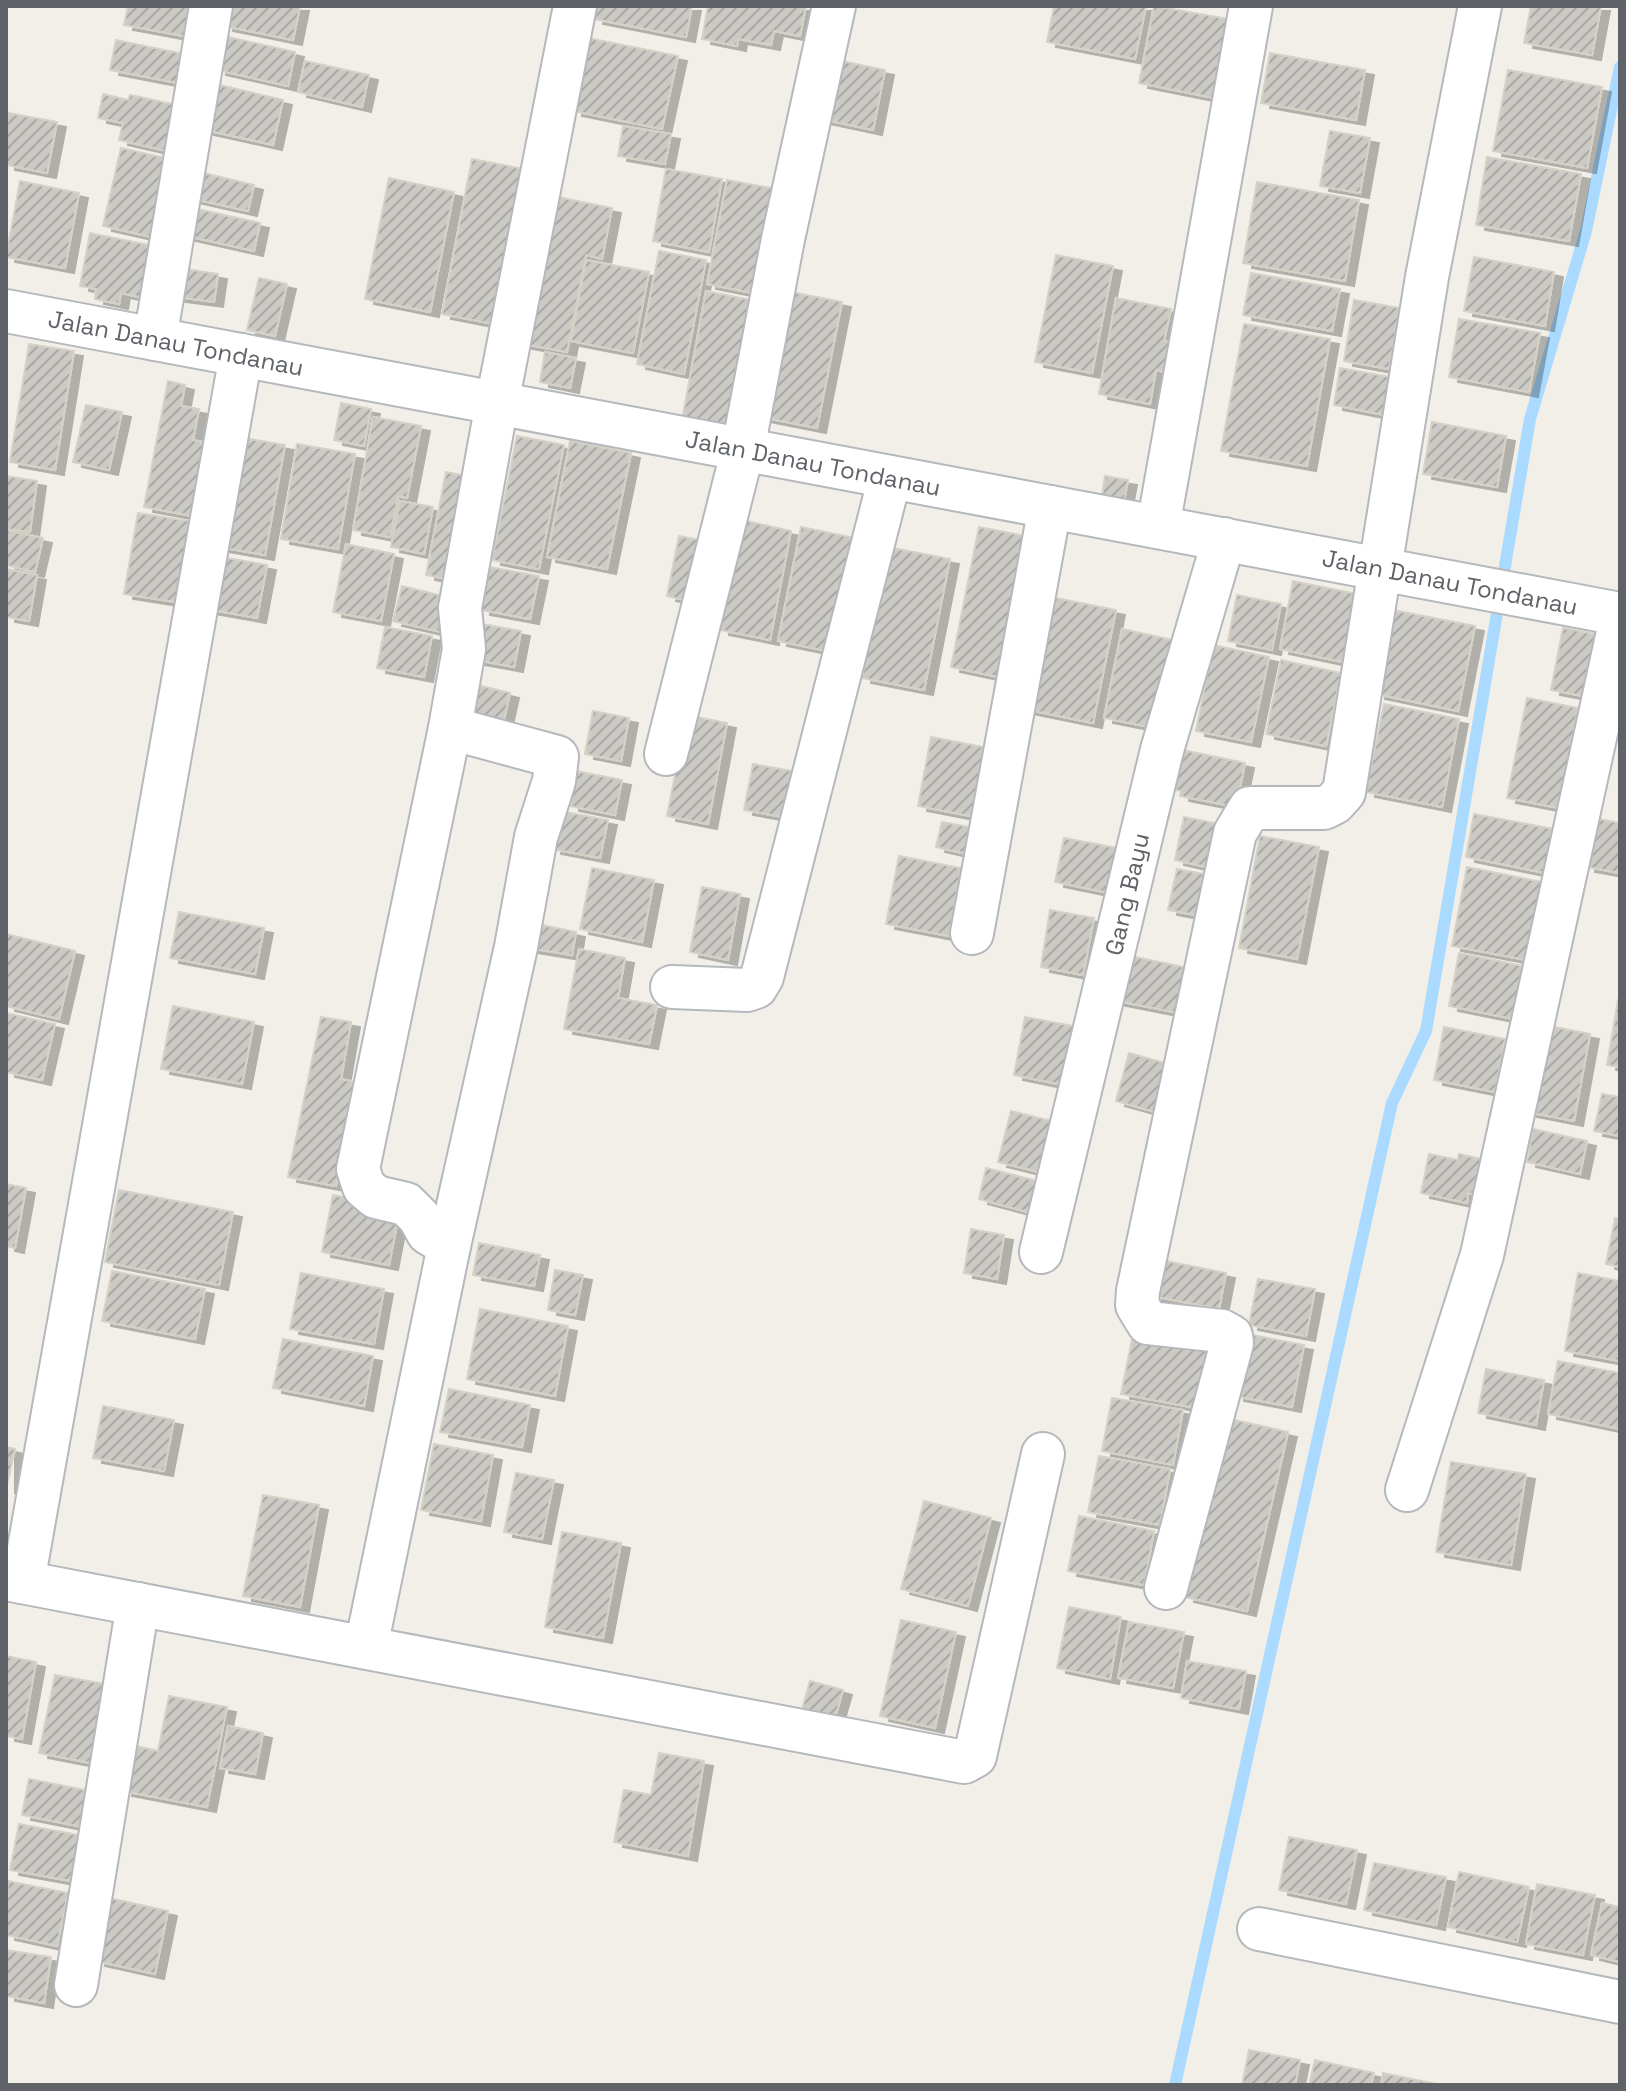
<svg xmlns="http://www.w3.org/2000/svg" width="1626" height="2091" font-family="'Space Grotesk',sans-serif">
<style>
.lines{fill:none;stroke-linecap:round;stroke-linejoin:round}
.stream{stroke:#aadaff;stroke-width:12}
.building{fill:url(#building-hatch);stroke:#d6d1c6;stroke-width:2;filter:url(#shadow)}
.street-casing{stroke:#b5b8bc;stroke-width:46}
.street{stroke:#fff;stroke-width:42}
.labels{text-anchor:middle;dominant-baseline:central;stroke-width:7;stroke-linejoin:round;paint-order:stroke}
.street-label{font-size:24px;fill:#5f6368;stroke:#fff}
</style>
<defs>
<pattern id="building-hatch" width="6" height="6" patternUnits="userSpaceOnUse" patternTransform="scale(2)"><rect width="6" height="6" fill="#cccac5"/><path d="M-1 1l2-2M0 6l6-6M5 7l2-2" fill="none" stroke="#a9a8a4"/></pattern>
<filter id="shadow"><feDropShadow dx="9" dy="5" stdDeviation="0" flood-color="#0004"/></filter>
</defs>
<rect width="100%" height="100%" fill="#f1efe8"/>
<g class="lines">
<polyline class="stream" points="1175,2085 1392,1103 1426,1031 1530,419 1586,231 1620,67"/>
</g>
<g class="building">
<polygon points="128,6 190,6 184,36 124,25"/>
<polygon points="228,6 300,6 293,40 224,26"/>
<polygon points="597,6 692,6 686,37 594,19"/>
<polygon points="708,6 806,6 800,36 774,31 771,45 738,39 737,46 702,39"/>
<polygon points="1054,6 1146,6 1135,59 1047,42"/>
<polygon points="1154,6 1240,21 1224,100 1139,83"/>
<polygon points="1531,6 1601,6 1592,55 1524,43"/>
<polygon points="224,36 295,52 288,86 217,70"/>
<polygon points="588,38 678,56 662,129 573,111"/>
<polygon points="116,40 184,54 178,83 110,70"/>
<polygon points="1270,53 1365,70 1356,120 1261,103"/>
<polygon points="832,59 885,70 873,130 821,119"/>
<polygon points="305,61 369,75 362,107 298,92"/>
<polygon points="1508,70 1602,87 1587,168 1493,151"/>
<polygon points="207,82 283,100 273,145 196,128"/>
<polygon points="103,94 128,100 130,95 181,106 171,152 119,140 123,123 98,118"/>
<polygon points="9,113 57,122 47,173 6,165 6,130"/>
<polygon points="623,126 671,134 665,164 618,156"/>
<polygon points="1330,131 1370,138 1360,193 1320,186"/>
<polygon points="121,148 170,159 152,237 103,226"/>
<polygon points="1487,157 1581,174 1569,241 1476,225"/>
<polygon points="472,159 534,171 504,326 442,314"/>
<polygon points="187,169 254,185 248,211 181,196"/>
<polygon points="666,169 722,179 709,252 653,241"/>
<polygon points="389,178 454,192 430,312 365,299"/>
<polygon points="727,180 782,190 763,295 707,284"/>
<polygon points="20,181 79,193 65,268 6,257"/>
<polygon points="1257,182 1359,200 1345,281 1243,263"/>
<polygon points="548,195 612,208 602,259 586,255 567,352 518,343"/>
<polygon points="184,206 260,223 254,251 178,234"/>
<polygon points="90,233 163,248 153,300 121,293 119,304 95,299 96,289 80,286"/>
<polygon points="659,251 706,260 684,374 637,364"/>
<polygon points="1056,255 1113,266 1092,373 1035,362"/>
<polygon points="1474,257 1554,272 1545,326 1464,311"/>
<polygon points="586,260 649,272 633,353 571,341"/>
<polygon points="174,267 218,274 214,302 169,296"/>
<polygon points="1251,273 1340,289 1332,331 1243,315"/>
<polygon points="259,278 287,284 275,336 247,330"/>
<polygon points="706,291 766,303 742,432 682,420"/>
<polygon points="786,291 842,302 817,428 761,417"/>
<polygon points="1116,298 1171,309 1164,341 1178,343 1173,374 1156,370 1150,404 1099,394"/>
<polygon points="1354,300 1400,308 1389,369 1344,361"/>
<polygon points="1459,319 1540,333 1529,392 1449,377"/>
<polygon points="1244,324 1330,339 1307,466 1221,451"/>
<polygon points="29,344 74,351 55,470 10,462"/>
<polygon points="545,352 576,358 570,388 540,382"/>
<polygon points="1340,368 1396,378 1389,416 1334,405"/>
<polygon points="168,381 185,385 181,406 199,409 193,440 211,444 198,517 144,507"/>
<polygon points="341,403 371,409 364,446 334,440"/>
<polygon points="86,405 122,412 109,470 73,462"/>
<polygon points="373,417 421,426 407,498 398,496 390,537 353,530"/>
<polygon points="1432,422 1506,436 1497,487 1423,474"/>
<polygon points="233,436 285,445 265,555 214,546"/>
<polygon points="517,436 564,445 539,569 492,560"/>
<polygon points="570,441 631,453 607,569 547,557"/>
<polygon points="297,444 355,454 338,549 281,539"/>
<polygon points="446,472 477,478 457,581 426,575"/>
<polygon points="6,476 37,481 30,532 6,529"/>
<polygon points="1105,476 1128,480 1124,501 1102,496"/>
<polygon points="400,501 433,507 424,554 391,547"/>
<polygon points="138,513 208,524 195,605 124,594"/>
<polygon points="742,520 791,531 770,640 720,630"/>
<polygon points="801,527 855,538 832,652 778,641"/>
<polygon points="979,527 1031,537 1003,678 951,667"/>
<polygon points="6,530 43,538 35,572 6,565"/>
<polygon points="679,536 714,543 702,604 667,596"/>
<polygon points="346,544 394,554 381,621 333,612"/>
<polygon points="888,547 950,559 924,690 862,678"/>
<polygon points="216,556 267,565 257,618 206,609"/>
<polygon points="490,567 539,576 530,619 481,610"/>
<polygon points="6,569 37,575 29,621 6,617"/>
<polygon points="1293,581 1357,594 1343,662 1280,649"/>
<polygon points="402,586 455,599 446,633 393,621"/>
<polygon points="1041,595 1116,610 1093,723 1019,708"/>
<polygon points="1237,595 1281,604 1272,650 1228,641"/>
<polygon points="1393,610 1475,626 1458,711 1376,694"/>
<polygon points="477,623 521,631 514,667 470,659"/>
<polygon points="385,627 432,636 424,677 377,668"/>
<polygon points="1563,628 1595,634 1583,696 1551,690"/>
<polygon points="1122,629 1173,640 1155,728 1104,718"/>
<polygon points="1213,645 1269,657 1251,742 1196,731"/>
<polygon points="1281,660 1341,673 1326,746 1266,734"/>
<polygon points="473,684 510,693 501,733 464,725"/>
<polygon points="1527,698 1578,708 1559,808 1507,798"/>
<polygon points="1384,704 1459,719 1442,807 1366,792"/>
<polygon points="593,711 629,718 621,761 585,754"/>
<polygon points="687,715 727,723 708,824 667,816"/>
<polygon points="931,737 999,750 986,819 918,806"/>
<polygon points="1183,750 1245,763 1236,807 1180,796 1181,791 1174,790"/>
<polygon points="753,764 798,772 789,818 744,810"/>
<polygon points="576,771 622,780 615,815 570,806"/>
<polygon points="560,811 608,820 600,858 552,849"/>
<polygon points="1474,814 1564,831 1555,875 1466,857"/>
<polygon points="1184,817 1224,825 1215,869 1175,860"/>
<polygon points="1595,818 1620,823 1620,873 1586,867"/>
<polygon points="942,822 981,829 976,856 936,847"/>
<polygon points="1260,836 1319,847 1297,959 1239,948"/>
<polygon points="1064,838 1123,849 1114,894 1055,882"/>
<polygon points="899,856 961,868 949,936 886,924"/>
<polygon points="1467,867 1552,884 1537,962 1452,946"/>
<polygon points="592,868 654,880 642,942 580,929"/>
<polygon points="1177,869 1215,876 1206,917 1168,910"/>
<polygon points="702,887 740,894 728,960 690,952"/>
<polygon points="1050,910 1094,918 1083,975 1041,967"/>
<polygon points="179,912 264,928 255,974 170,958"/>
<polygon points="533,923 576,932 572,955 528,948"/>
<polygon points="6,934 75,951 59,1019 6,1006"/>
<polygon points="579,949 625,958 618,998 657,1005 649,1044 564,1029"/>
<polygon points="1459,953 1538,969 1528,1022 1449,1006"/>
<polygon points="1121,954 1193,969 1184,1014 1112,1000"/>
<polygon points="1618,1000 1620,1000 1620,1067 1607,1065"/>
<polygon points="173,1006 254,1022 242,1084 161,1069"/>
<polygon points="6,1013 55,1024 42,1080 6,1072"/>
<polygon points="321,1017 351,1022 341,1079 356,1082 336,1186 288,1177"/>
<polygon points="1025,1017 1084,1028 1072,1087 1014,1075"/>
<polygon points="1545,1025 1590,1034 1574,1121 1528,1112"/>
<polygon points="1444,1027 1505,1039 1495,1092 1434,1080"/>
<polygon points="1129,1053 1168,1064 1155,1112 1116,1101"/>
<polygon points="1602,1094 1620,1097 1620,1136 1594,1131"/>
<polygon points="1011,1111 1068,1125 1055,1176 998,1162"/>
<polygon points="1533,1129 1587,1141 1580,1174 1527,1162"/>
<polygon points="1429,1154 1458,1160 1459,1154 1490,1161 1482,1196 1468,1193 1467,1203 1421,1193"/>
<polygon points="986,1168 1037,1181 1031,1213 979,1199"/>
<polygon points="6,1184 26,1188 15,1248 6,1246"/>
<polygon points="119,1190 233,1212 219,1285 105,1262"/>
<polygon points="333,1195 400,1208 389,1265 322,1252"/>
<polygon points="1615,1218 1620,1219 1620,1267 1606,1264"/>
<polygon points="971,1229 1004,1235 997,1279 964,1273"/>
<polygon points="479,1243 540,1255 534,1286 473,1275"/>
<polygon points="1161,1260 1226,1273 1219,1309 1153,1296"/>
<polygon points="555,1270 583,1275 575,1315 548,1310"/>
<polygon points="112,1271 205,1289 195,1339 102,1321"/>
<polygon points="301,1273 384,1289 374,1344 290,1329"/>
<polygon points="1578,1273 1620,1281 1620,1361 1565,1351"/>
<polygon points="1258,1279 1315,1289 1306,1336 1249,1325"/>
<polygon points="480,1309 568,1326 555,1396 467,1379"/>
<polygon points="1247,1334 1304,1345 1292,1407 1235,1396"/>
<polygon points="1133,1335 1208,1350 1196,1408 1121,1394"/>
<polygon points="283,1339 373,1356 364,1406 273,1388"/>
<polygon points="1558,1361 1620,1373 1620,1429 1548,1414"/>
<polygon points="1486,1369 1544,1380 1536,1425 1478,1413"/>
<polygon points="449,1389 530,1405 522,1447 440,1432"/>
<polygon points="1112,1398 1183,1410 1173,1465 1102,1451"/>
<polygon points="103,1406 174,1420 164,1471 93,1458"/>
<polygon points="1226,1418 1288,1432 1247,1611 1185,1597"/>
<polygon points="434,1444 493,1455 481,1521 421,1510"/>
<polygon points="6,1447 15,1449 6,1489"/>
<polygon points="1099,1456 1170,1469 1160,1525 1088,1512"/>
<polygon points="1451,1462 1526,1474 1511,1565 1436,1552"/>
<polygon points="516,1473 554,1480 542,1539 504,1532"/>
<polygon points="263,1495 319,1505 300,1607 243,1596"/>
<polygon points="924,1501 991,1518 968,1606 901,1589"/>
<polygon points="1079,1516 1154,1531 1144,1585 1068,1571"/>
<polygon points="562,1532 621,1543 603,1638 545,1627"/>
<polygon points="1069,1607 1121,1617 1110,1679 1057,1668"/>
<polygon points="901,1620 956,1632 935,1728 880,1716"/>
<polygon points="1129,1622 1184,1632 1173,1688 1118,1678"/>
<polygon points="6,1656 36,1662 22,1739 6,1736"/>
<polygon points="1187,1661 1246,1671 1239,1709 1181,1698"/>
<polygon points="55,1675 111,1685 96,1764 39,1753"/>
<polygon points="810,1681 843,1690 834,1721 801,1713"/>
<polygon points="169,1696 227,1707 207,1807 123,1791 132,1745 158,1751"/>
<polygon points="228,1726 263,1733 255,1774 220,1768"/>
<polygon points="659,1753 704,1761 688,1856 614,1842 624,1790 651,1795"/>
<polygon points="29,1779 90,1791 83,1827 22,1815"/>
<polygon points="19,1824 79,1835 71,1881 10,1870"/>
<polygon points="1289,1837 1357,1850 1346,1904 1279,1890"/>
<polygon points="1374,1863 1446,1877 1436,1925 1364,1910"/>
<polygon points="1459,1872 1529,1887 1517,1942 1448,1927"/>
<polygon points="8,1881 68,1893 57,1946 6,1935"/>
<polygon points="1537,1884 1595,1895 1583,1955 1526,1944"/>
<polygon points="109,1898 168,1911 155,1974 96,1961"/>
<polygon points="1602,1903 1620,1907 1620,1962 1591,1955"/>
<polygon points="6,1950 51,1957 44,2003 6,1996"/>
<polygon points="1249,2050 1300,2060 1295,2085 1242,2085"/>
<polygon points="1315,2060 1374,2073 1371,2085 1309,2085"/>
<polygon points="1383,2073 1441,2085 1381,2085"/>
</g>
<g class="lines">
<g class="street-casing">
<g id="street">
<polyline points="6,311 1620,614"/>
<polyline points="155,339 211,6"/>
<polyline points="1158,527 1251,6"/>
<polyline points="666,754 743,449 783,239 834,6"/>
<polyline points="972,933 1050,507"/>
<polyline points="672,987 747,990 756,987 762,977 890,477"/>
<polyline points="449,1246 428,1233 419,1217 406,1204 376,1197 364,1187 358,1169 450,728 464,649 460,608 497,403 575,6"/>
<polyline points="1041,1252 1162,750 1224,539"/>
<polyline points="1407,1490 1482,1255 1620,623"/>
<polyline points="6,1579 964,1762 975,1756 1043,1454"/>
<polyline points="23,1582 241,355"/>
<polyline points="1166,1588 1232,1343 1231,1336 1222,1331 1148,1323 1137,1305 1138,1291 1235,833 1250,808 1324,808 1334,803 1344,792 1427,277 1480,6"/>
<polyline points="366,1647 449,1246 516,947 536,837 554,781 557,757 450,728"/>
<polyline points="1259,1929 1620,2002"/>
<polyline points="76,1985 138,1604"/>
</g>
</g>
<use href="#street" class="street"/>
</g>
<g class="labels">
<g class="street-label">
<text transform="translate(176 343) rotate(11)">Jalan Danau Tondanau</text>
<text transform="translate(813 463) rotate(11)">Jalan Danau Tondanau</text>
<text transform="translate(1450 582) rotate(11)">Jalan Danau Tondanau</text>
<text transform="translate(1127 894) rotate(-77)">Gang Bayu</text>
</g>
</g>
<rect width="1626" height="2091" fill="none" stroke="#5f6368" stroke-width="16"/>
</svg>
